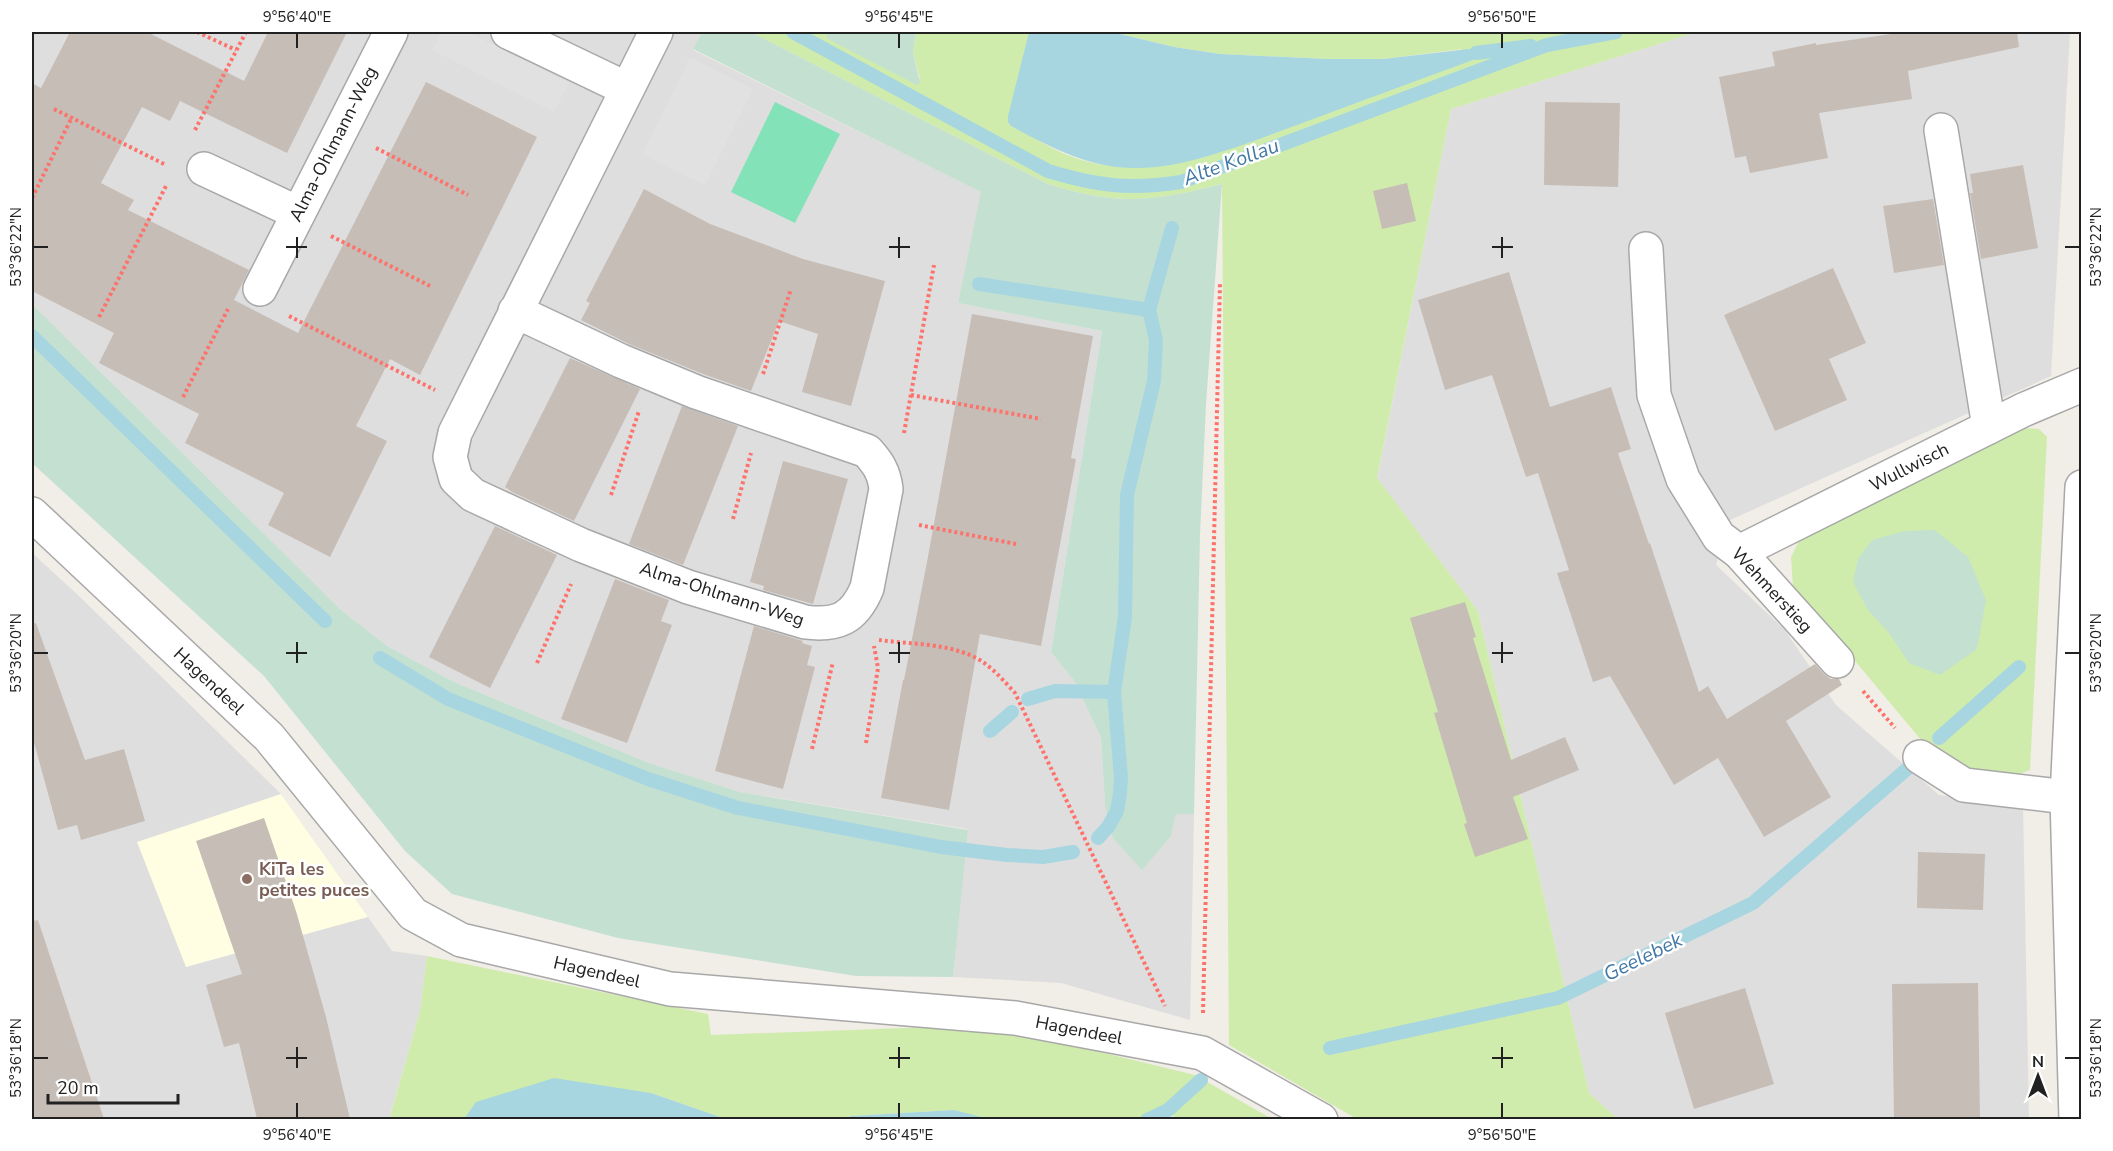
<svg xmlns="http://www.w3.org/2000/svg" width="2113" height="1151" font-family="'Nunito Sans',sans-serif">
<style>
.residential{fill:#dfdede}
.education{fill:#fffee2}
.grass{fill:#cfecac}
.wetland{fill:#c4e0d1}
.pitch{fill:#84e2b9}
.parking{fill:#e1e1e1}
.water{fill:#a7d6e0}
.lines{fill:none;stroke-linecap:round;stroke-linejoin:round}
.stream{stroke:#a7d6e0;stroke-width:14}
.building{fill:#c6bdb6}
.minor-casing{stroke:#a8a8a8;stroke-width:36}
.path{stroke:#fd736c;stroke-width:4;stroke-dasharray:3 3;stroke-linecap:butt}
.minor{stroke:#fff;stroke-width:33}
.ticks{fill:none;stroke:#212121;stroke-width:2}
.education-dot{fill:#8d6e63;stroke:#fff;stroke-width:2}
.labels{text-anchor:middle;dominant-baseline:central;stroke-width:5;stroke-linejoin:round;paint-order:stroke}
.street-label{font-size:18px;fill:#212121;stroke:#fff}
.education-label{font-size:18px;font-weight:bold;fill:#785e54;stroke:#fff;text-anchor:start}
.water-label{font-size:20px;font-style:italic;fill:#4378a4;stroke:#fff}
.neatline{fill:none;stroke:#212121;stroke-width:2}
.ticks-label{font-size:15px;text-anchor:middle;fill:#212121}
</style>
<rect width="100%" height="100%" fill="#f1ede7"/>
<g class="residential">
<polygon points="32,32 702,32 693,50 982,192 958,303 1102,331 1051,652 1075,682 1101,738 1105,804 1171,836 1176,814 1194,814 1190,1020 1061,983 953,977 967,829 740,792 649,763 452,681 387,646 340,609 32,304"/>
<polygon points="1697,32 2070,32 2051,376 1730,520 1716,565 1784,629 1836,705 1939,795 2023,806 2029,1119 1618,1119 1589,1093 1478,611 1377,479 1451,109"/>
<polygon points="32,553 79,596 281,794 392,951 427,956 420,1011 389,1119 32,1119"/>
</g>
<polygon class="education" points="281,794 368,917 186,967 137,842"/>
<g class="grass">
<path d="M751 32H826V33L920 79 913 52 916 32H1029L1008 122C1024 131 1040 142 1056 150 1104 173 1149 170 1199 157L1463 49 1383 59H1328L1220 54 1174 47 1113 32H1697L1451 109 1377 478 1478 611 1589 1093 1618 1119H1357L1229 1045 1222 184C1152 202 1118 206 1048 184Z"/>
<polygon points="2024,428 2039,429 2047,437 2030,770 2019,774 1965,769 1922,741 1793,587 1791,557 1802,535"/>
<polygon points="427,956 708,1014 711,1035 988,1025 1195,1075 1272,1119 1177,1119 1168,1111 1140,1120 989,1120 954,1110 851,1116 843,1120 726,1119 651,1093 477,1102 464,1119 389,1120 420,1011"/>
</g>
<g class="wetland">
<path d="M702 32H751L1048 184C1118 206 1152 202 1222 184L1206 404 1200 535 1194 814H1176L1171 836 1142 870 1113 838 1105 804 1101 738 1075 682 1051 652 1102 331 958 303 981 192 693 49Z"/>
<polygon points="826,32 916,32 913,52 920,83 917,85 828,39"/>
<polygon points="32,304 340,609 387,646 452,681 649,763 740,792 968,830 953,977 856,976 618,938 452,894 405,851 264,676 32,463"/>
<polygon points="1935,530 1968,557 1986,600 1977,649 1940,675 1909,663 1889,633 1868,610 1853,582 1858,559 1872,540 1905,531"/>
</g>
<polygon class="pitch" points="775,102 840,134 795,223 731,192"/>
<g class="parking">
<polygon points="442,32 468,32 569,83 554,112 432,50"/>
<polygon points="690,57 753,89 705,185 642,154"/>
</g>
<g class="water">
<path d="M1029 32H1112L1174 47 1220 54 1328 59H1383L1469 49 1475 51 1476 56 1473 60C1415 81 1356 103 1297 125 1250 142 1185 169 1135 168 1089 168 1050 147 1011 126L1008 122V116Z"/>
<polygon points="554,1078 651,1093 726,1119 464,1119 476,1102"/>
<polygon points="954,1110 989,1119 843,1119 851,1116"/>
</g>
<g class="lines">
<g class="stream">
<path d="M793 32 1048 171C1098 186 1129 190 1181 182L1547 45 1616 32"/>
<polyline points="1476,53 1531,46"/>
<polyline points="979,284 1149,310"/>
<polyline points="32,336 325,621"/>
<polyline points="380,658 448,699 648,779 738,808 941,847 1007,855 1043,857 1073,852"/>
<polyline points="1028,699 1055,691 1114,692"/>
<polyline points="990,731 1012,712"/>
<polyline points="1939,738 2019,667"/>
<polyline points="1098,838 1108,827 1117,811 1120,794 1121,778 1114,692 1125,617 1127,495 1154,381 1156,340 1149,310 1172,228"/>
<polyline points="1330,1048 1558,998 1753,903 1908,768"/>
<polyline points="1147,1120 1168,1110 1201,1080"/>
</g>
</g>
<g class="building">
<polygon points="70,32 147,32 244,81 268,32 347,32 287,153 180,101 170,121 142,107 101,183 134,200 128,210 249,270 234,300 298,333 426,82 537,137 420,375 390,359 356,426 387,441 330,557 268,525 284,493 185,443 199,414 99,363 114,333 32,291 32,83 41,88"/>
<polygon points="1905,32 2017,32 2019,47 1908,71 1912,99 1819,113 1828,158 1750,173 1746,156 1735,158 1719,77 1775,66 1772,52 1816,43 1816,45"/>
<polygon points="1545,102 1620,103 1618,187 1544,185"/>
<polygon points="2023,165 2038,248 1981,259 1970,193 1973,193 1970,174"/>
<polygon points="1407,183 1416,221 1382,229 1373,191"/>
<polygon points="644,189 710,224 803,259 885,281 851,406 802,392 818,334 779,321 751,391 703,374 629,344 581,320 590,303 586,301"/>
<polygon points="1933,199 1944,265 1894,273 1883,206"/>
<polygon points="1833,268 1866,343 1829,359 1847,400 1775,431 1724,315"/>
<polygon points="1509,272 1550,407 1611,387 1631,449 1618,453 1649,544 1650,543 1699,692 1708,686 1727,719 1815,664 1824,674 1831,679 1839,679 1842,685 1786,721 1831,797 1764,837 1718,758 1674,785 1610,676 1593,682 1557,573 1569,570 1538,473 1526,477 1492,375 1445,390 1418,300"/>
<polygon points="972,314 1093,336 1071,458 1076,459 1041,646 980,634 949,810 881,798 903,680 904,680 927,562"/>
<polygon points="570,358 640,389 574,521 512,492 505,487"/>
<polygon points="682,406 738,426 683,565 629,544"/>
<polygon points="783,461 848,479 813,604 763,590 764,586 750,582"/>
<polygon points="495,526 557,555 490,688 429,657"/>
<polygon points="615,579 669,600 661,621 672,625 627,743 561,719"/>
<polygon points="1465,602 1476,637 1473,638 1511,760 1565,737 1579,770 1513,797 1528,839 1475,857 1464,824 1467,823 1434,713 1438,712 1410,618"/>
<polygon points="36,623 85,760 124,749 145,821 81,840 77,825 58,830 32,735 32,624"/>
<polygon points="754,626 803,641 802,643 812,646 807,665 815,667 783,789 715,771"/>
<polygon points="264,818 296,911 326,1017 350,1119 257,1119 239,1043 224,1047 206,985 242,974 196,841"/>
<polygon points="1918,852 1985,854 1983,910 1917,908"/>
<polygon points="38,920 104,1119 32,1119 32,921"/>
<polygon points="1978,983 1980,1119 1894,1119 1892,984"/>
<polygon points="1745,988 1774,1084 1694,1109 1665,1013"/>
</g>
<g class="lines">
<g class="minor-casing">
<g id="minor">
<polyline points="508,32 627,89"/>
<polyline points="1941,130 1989,427"/>
<polyline points="204,169 298,213"/>
<polyline points="1646,249 1654,395 1683,479 1719,537 1739,552 1837,661"/>
<polyline points="260,289 391,32"/>
<path d="M515 311 621 361 696 392 867 451C878 463 884 472 886 489L867 588C854 619 837 626 805 622L688 587 581 545 473 495 456 479 450 457 455 433 656 32"/>
<polyline points="32,514 269,737 413,914 461,940 670,989 1015,1018 1202,1053 1321,1120"/>
<polyline points="1739,552 2023,410 2082,385"/>
<polyline points="1920,757 1964,785 2067,797"/>
<polyline points="2076,1120 2067,797 2082,487"/>
</g>
</g>
<g class="path">
<polyline points="197,32 236,50"/>
<polyline points="54,109 166,165"/>
<polyline points="195,130 246,32"/>
<polyline points="376,148 468,195"/>
<polyline points="32,198 72,117"/>
<polyline points="331,236 430,286"/>
<polyline points="289,316 435,390"/>
<polyline points="99,317 167,184"/>
<polyline points="763,374 791,289"/>
<polyline points="911,395 1041,419"/>
<polyline points="183,397 228,309"/>
<polyline points="904,433 934,265"/>
<polyline points="611,495 639,411"/>
<polyline points="733,519 751,453"/>
<polyline points="919,525 1016,544"/>
<path d="M879 640C908 644 944 643 972 656 990 664 1002 679 1015 693L1165 1006"/>
<polyline points="537,663 571,584"/>
<polyline points="1863,691 1895,728"/>
<polyline points="866,743 878,668 874,646"/>
<polyline points="812,749 833,662"/>
<polyline points="1203,1013 1220,282"/>
</g>
<use href="#minor" class="minor"/>
</g>
<path class="ticks" d="M297 33V48M899 33V48M1502 33V48M297 237V258M899 237V258M1502 237V258M33 247H48M286 247H307M889 247H910M1492 247H1513M2065 247H2080M297 642V663M899 642V663M1502 642V663M33 653H48M286 653H307M889 653H910M1492 653H1513M2065 653H2080M297 1047V1068M899 1047V1068M1502 1047V1068M33 1058H48M286 1058H307M889 1058H910M1492 1058H1513M2065 1058H2080M297 1103V1118M899 1103V1118M1502 1103V1118"/>
<circle class="education-dot" cx="247" cy="879" r="6"/>
<g class="labels">
<g class="street-label">
<text transform="translate(333 144) rotate(-63)">Alma-Ohlmann-Weg</text>
<text transform="translate(1909 467) rotate(-27)">Wullwisch</text>
<text transform="translate(1772 590) rotate(47)">Wehmerstieg</text>
<text transform="translate(722 594) rotate(18)">Alma-Ohlmann-Weg</text>
<text transform="translate(209 681) rotate(43)">Hagendeel</text>
<text transform="translate(597 972) rotate(13)">Hagendeel</text>
<text transform="translate(1079 1030) rotate(11)">Hagendeel</text>
</g>
<g class="education-label">
<text x="259" y="869">KiTa les<tspan x="259" dy="21">petites puces</tspan></text>
</g>
<g class="water-label">
<text transform="translate(1231 162) rotate(-20)">Alte Kollau</text>
<text transform="translate(1643 957) rotate(-26)">Geelebek</text>
</g>
</g>
<rect width="2113" height="1151" fill="none" stroke="#ffffff" stroke-width="66"/>
<g transform="translate(2038 1076)" stroke="#ffffff" stroke-width="4.5" paint-order="stroke">
<path d="M0-4.5L10 22L0 15L-10 22Z" fill="#212121"/>
<text y="-9" font-size="16" font-weight="bold" text-anchor="middle" fill="#212121">N</text>
</g>
<path d="M48 1094v9h130v-9" fill="none" stroke="#212121" stroke-width="3"/>
<text x="57" y="1094" font-size="18" fill="#212121" stroke="#ffffff" stroke-width="4.5" paint-order="stroke">20 m</text>
<rect x="33" y="33" width="2047" height="1085" class="neatline"/>
<g class="ticks-label">
<text x="297" y="22">9°56'40"E</text>
<text x="899" y="22">9°56'45"E</text>
<text x="1502" y="22">9°56'50"E</text>
<text transform="translate(16 247) rotate(-90)" y="5">53°36'22"N</text>
<text transform="translate(2096 247) rotate(-90)" y="5">53°36'22"N</text>
<text transform="translate(16 653) rotate(-90)" y="5">53°36'20"N</text>
<text transform="translate(2096 653) rotate(-90)" y="5">53°36'20"N</text>
<text transform="translate(16 1058) rotate(-90)" y="5">53°36'18"N</text>
<text transform="translate(2096 1058) rotate(-90)" y="5">53°36'18"N</text>
<text x="297" y="1140">9°56'40"E</text>
<text x="899" y="1140">9°56'45"E</text>
<text x="1502" y="1140">9°56'50"E</text>
</g>
</svg>
